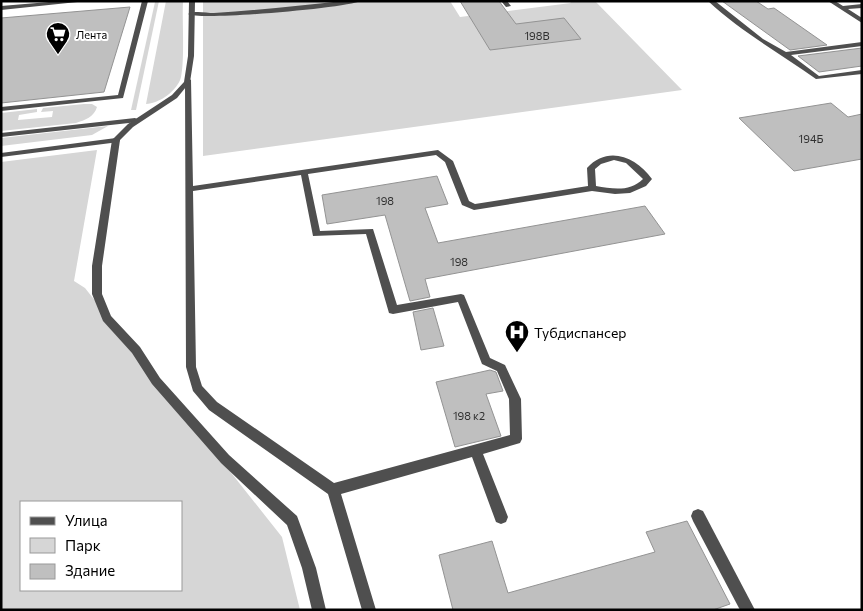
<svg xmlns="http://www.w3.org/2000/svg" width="863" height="611" font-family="Commissioner,sans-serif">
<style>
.green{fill:#d6d6d6;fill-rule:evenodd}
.building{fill:#bfbfbf;stroke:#939393}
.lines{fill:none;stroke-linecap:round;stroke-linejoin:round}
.lane{fill:#4f4f4f;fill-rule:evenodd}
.street{fill:#4f4f4f;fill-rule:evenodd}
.labels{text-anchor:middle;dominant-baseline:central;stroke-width:4;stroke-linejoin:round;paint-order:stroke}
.far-poi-label{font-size:11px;fill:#000;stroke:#fff;text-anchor:start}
.number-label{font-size:11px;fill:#303030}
.poi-label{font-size:14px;fill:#000;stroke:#fff;text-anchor:start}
</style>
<rect width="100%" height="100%" fill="#fff"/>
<g class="green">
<polygon points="159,1 136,110 131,110 155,2"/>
<path d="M166 1H183C182 21 185 59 181 77 178 90 159 104 146 104Z"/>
<polygon points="203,1 450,1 460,17 571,3 569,1 595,1 682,90 203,156"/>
<path d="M84 104H92L97 107C94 117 85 120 76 123L1 131V113L37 109V112L19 115 18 120 52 117 53 111 41 112 43 108Z"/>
<polygon points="108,126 92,135 1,146 1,138"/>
<path d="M97 150 74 281 85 288 282 537 300 610H1V162ZM21 502H181V590H21Z"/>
</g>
<g class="building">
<polygon points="460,1 499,1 516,24 564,18 581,39 490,50"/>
<polygon points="722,1 756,1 768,9 774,8 827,45 790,50"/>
<polygon points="130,7 104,92 1,103 1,18"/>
<polygon points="862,48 862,66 819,72 798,56"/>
<polygon points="831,103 848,117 862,114 862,159 794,171 739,118"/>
<polygon points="437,176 448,204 425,208 438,243 645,206 665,234 425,279 430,297 410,301 385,215 327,224 322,195"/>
<polygon points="433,308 444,346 421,350 413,312"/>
<polygon points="490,370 496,372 503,391 486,394 501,436 455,447 436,382"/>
<polygon points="687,521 730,604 713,610 453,610 439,555 492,541 508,593 655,552 646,532"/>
</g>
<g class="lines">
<g class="lane">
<polygon points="61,1 87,1 1,10 1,6"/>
<polygon points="142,1 148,1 123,98 1,111 1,107 118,95"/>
<path d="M342 1H361C346 8 200 21 188 14 195 10 206 13 214 13 257 10 299 6 342 1Z"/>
<polygon points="501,1 507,1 511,6 506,7"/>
<path d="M708 1H715L763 39 786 52 862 42V46L791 55 819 76 862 70V74L816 79C780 53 741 32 708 1Z"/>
<polygon points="828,1 835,1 843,6 862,4 862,8 848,9 862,18 862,23"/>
<path d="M188 78 191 80 193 186 438 150 453 161 469 201 475 204 588 186 587 168C608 145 636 157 652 179L646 186 630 193 615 194 592 191 474 210 462 205 445 162 436 155 308 174 320 231 373 229 397 305 461 294 464 295 490 358 505 365 521 399 522 439 520 443 483 454 508 517 506 522 501 524 496 522 472 457 341 494 376 610H362L328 494 209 410 193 391 186 367 185 80ZM614 160 626 163 643 179C630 192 613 189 596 186L595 169 601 164ZM301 175 313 236 366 234 389 313 393 314 458 302 482 364 497 371 509 399 510 435 334 483 217 402 202 386 196 367 193 191Z"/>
<polygon points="135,118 139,120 138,122 1,137 1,133"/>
<polygon points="116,138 120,140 119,142 1,157 1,153"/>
<polygon points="698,509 703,511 755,610 740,610 693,521 691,516 693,511"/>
</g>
<polygon class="street" points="189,1 195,1 194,56 190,82 177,98 133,127 120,140 102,266 102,294 111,316 140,347 160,378 229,455 297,516 316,568 326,610 312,610 302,568 287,525 221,463 152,384 132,353 103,321 92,294 92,266 112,140 128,124 172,95 184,82 188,56"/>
</g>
<defs>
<g id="supermarket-pin" transform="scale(1.25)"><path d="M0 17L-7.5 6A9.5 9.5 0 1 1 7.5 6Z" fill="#000" stroke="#fff"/><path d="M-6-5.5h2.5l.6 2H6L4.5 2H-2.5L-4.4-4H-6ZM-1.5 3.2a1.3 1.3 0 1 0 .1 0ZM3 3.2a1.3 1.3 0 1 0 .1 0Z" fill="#fff"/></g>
<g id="hospital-pin" transform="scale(1.25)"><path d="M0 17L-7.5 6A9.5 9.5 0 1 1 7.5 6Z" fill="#000" stroke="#fff"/><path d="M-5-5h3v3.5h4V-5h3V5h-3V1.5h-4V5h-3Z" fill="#fff"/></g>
</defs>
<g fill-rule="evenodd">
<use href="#supermarket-pin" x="58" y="34"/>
<use href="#hospital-pin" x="517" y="332"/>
</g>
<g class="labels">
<g class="far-poi-label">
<text x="76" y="34">Лента</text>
</g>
<g class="number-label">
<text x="537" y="35">198В</text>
<text x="811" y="138">194Б</text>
<text x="385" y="200">198</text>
<text x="459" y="261">198</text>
<text x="469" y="415">198 к2</text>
</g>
<g class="poi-label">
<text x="534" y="332">Тубдиспансер</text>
</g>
</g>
<rect width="863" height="611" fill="none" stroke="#000000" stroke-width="5"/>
<rect x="20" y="501" width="162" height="90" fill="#ffffff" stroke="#999999"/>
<rect x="30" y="517" width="25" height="8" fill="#4f4f4f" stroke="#999999"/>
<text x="65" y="526" font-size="15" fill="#000000">Улица</text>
<rect x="30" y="538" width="25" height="15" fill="#d6d6d6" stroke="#999999"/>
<text x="65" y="551" font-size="15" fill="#000000">Парк</text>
<rect x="30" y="564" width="25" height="15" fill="#bfbfbf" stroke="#999999"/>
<text x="65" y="576" font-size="15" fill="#000000">Здание</text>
</svg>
